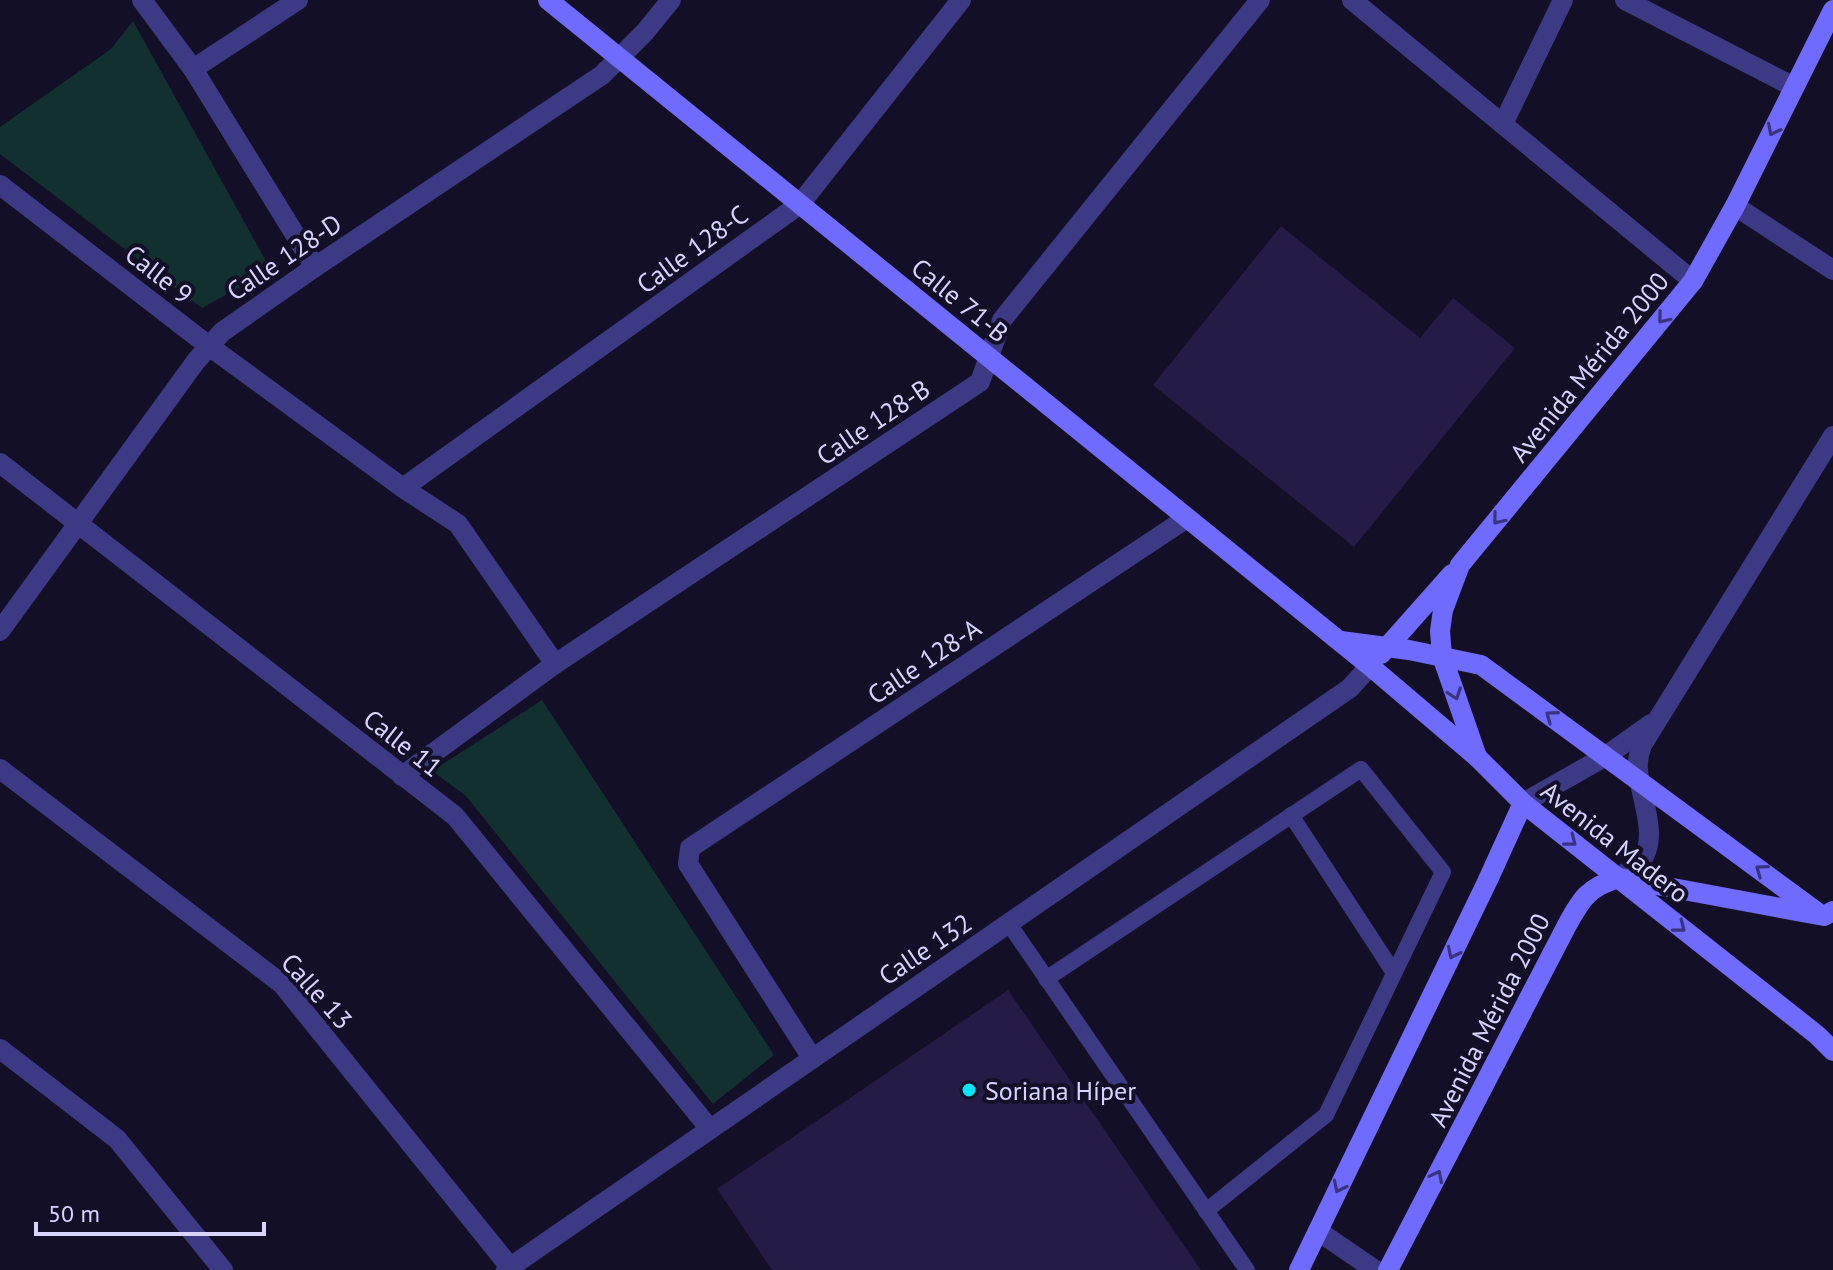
<svg xmlns="http://www.w3.org/2000/svg" width="1833" height="1270" font-family="'PT Sans',sans-serif">
<style>
.green{fill:#12302f}
.building{fill:#241b47}
.lines{fill:none;stroke-linecap:round;stroke-linejoin:round}
.lane{stroke:#3d3a85;stroke-width:16}
.street{stroke:#3d3a85;stroke-width:20}
.secondary{stroke:#6f6bff;stroke-width:20}
.oneway{stroke:#38347d}
.poi-dot{fill:#00e5ff;stroke:#130f26;stroke-width:3}
.labels{text-anchor:middle;dominant-baseline:central;stroke-width:8;stroke-linejoin:round;paint-order:stroke}
.street-label{font-size:26px;fill:#d9d4ff;stroke:#130f26}
.poi-label{font-size:26px;fill:#d9d4ff;stroke:#130f26;text-anchor:start}
</style>
<rect width="100%" height="100%" fill="#130f26"/>
<g class="green">
<polygon points="133,21 271,270 202,308 0,154 0,127 111,49"/>
<polygon points="542,700 774,1055 713,1104 466,796 432,771"/>
</g>
<g class="building">
<polygon points="1281,226 1420,338 1453,298 1515,348 1354,547 1153,385"/>
<polygon points="1008,990 1201,1270 772,1270 717,1189"/>
</g>
<g class="lines">
<g class="lane">
<polyline points="1291,815 1394,973"/>
<polyline points="1009,924 1247,1270"/>
<polyline points="1046,979 1361,769 1443,872 1326,1115 1206,1211"/>
</g>
<g class="street">
<polyline points="142,0 193,69 315,267"/>
<polyline points="1352,0 1693,281"/>
<polyline points="1625,0 1794,87"/>
<polyline points="193,69 298,0"/>
<polyline points="1503,124 1563,0"/>
<polyline points="0,185 209,346 403,488 458,524 555,664"/>
<polyline points="1735,206 1833,270"/>
<polyline points="0,463 455,816 710,1129"/>
<polyline points="403,488 800,204 961,0"/>
<polyline points="0,631 196,361 222,332 315,267 602,75 645,32 671,0"/>
<polyline points="0,769 282,984 510,1267"/>
<polyline points="402,776 555,664 980,382 1002,320 1260,0"/>
<polyline points="1523,803 1606,756 1651,724"/>
<path d="M1619 878C1625 873 1634 868 1639 863 1661 840 1640 797 1638 770 1637 761 1639 753 1642 745L1833 436"/>
<polyline points="0,1049 117,1139 223,1270"/>
<polyline points="812,1058 688,864 690,848 1187,518"/>
<polyline points="1318,1231 1375,1270"/>
<polyline points="506,1270 1350,688 1370,666"/>
</g>
<g class="secondary">
<polyline points="548,0 1370,666 1477,757 1523,803 1817,1035 1833,1051"/>
<polyline points="1341,641 1409,650 1481,665 1817,912"/>
<polyline points="1381,654 1452,574"/>
<polyline points="1477,757 1442,656 1440,631 1443,610 1460,565 1693,281 1735,206 1833,10"/>
<polyline points="1299,1270 1487,882 1523,803"/>
<path d="M1388 1270 1566 927C1581 899 1588 887 1619 878L1824 916 1833 911"/>
</g>
</g>
<defs><path id="oneway-chevron" d="M-2-3.5L2.5 0L-2 3.5" fill="none" stroke-width="1.6" stroke-linecap="round" stroke-linejoin="round" transform="scale(2)"/></defs>
<g class="oneway">
<use href="#oneway-chevron" transform="translate(1773 130) rotate(117)"/>
<use href="#oneway-chevron" transform="translate(1663 318) rotate(129)"/>
<use href="#oneway-chevron" transform="translate(1498 519) rotate(129)"/>
<use href="#oneway-chevron" transform="translate(1455 694) rotate(71)"/>
<use href="#oneway-chevron" transform="translate(1551 716) rotate(-144)"/>
<use href="#oneway-chevron" transform="translate(1571 841) rotate(38)"/>
<use href="#oneway-chevron" transform="translate(1761 870) rotate(-144)"/>
<use href="#oneway-chevron" transform="translate(1680 927) rotate(38)"/>
<use href="#oneway-chevron" transform="translate(1453 953) rotate(116)"/>
<use href="#oneway-chevron" transform="translate(1437 1176) rotate(-63)"/>
<use href="#oneway-chevron" transform="translate(1339 1187) rotate(116)"/>
</g>
<circle class="poi-dot" cx="969" cy="1090" r="8"/>
<g class="labels">
<g class="street-label">
<text transform="translate(692 249) rotate(-36)">Calle 128-C</text>
<text transform="translate(284 257) rotate(-34)">Calle 128-D</text>
<text transform="translate(159 274) rotate(38)">Calle 9</text>
<text transform="translate(960 300) rotate(39)">Calle 71-B</text>
<text transform="translate(1589 367) rotate(-51)">Avenida Mérida 2000</text>
<text transform="translate(873 422) rotate(-34)">Calle 128-B</text>
<text transform="translate(924 661) rotate(-34)">Calle 128-A</text>
<text transform="translate(403 743) rotate(38)">Calle 11</text>
<text transform="translate(1615 842) rotate(38)">Avenida Madero</text>
<text transform="translate(925 949) rotate(-34)">Calle 132</text>
<text transform="translate(317 991) rotate(48)">Calle 13</text>
<text transform="translate(1489 1020) rotate(-63)">Avenida Mérida 2000</text>
</g>
<g class="poi-label">
<text x="985" y="1090">Soriana Híper</text>
</g>
</g>
<path d="M36 1222v12h228v-12" fill="none" stroke="#d9d4ff" stroke-width="4"/>
<text x="48" y="1222" font-size="24" fill="#d9d4ff" stroke="#130f26" stroke-width="6" paint-order="stroke">50 m</text>
</svg>
